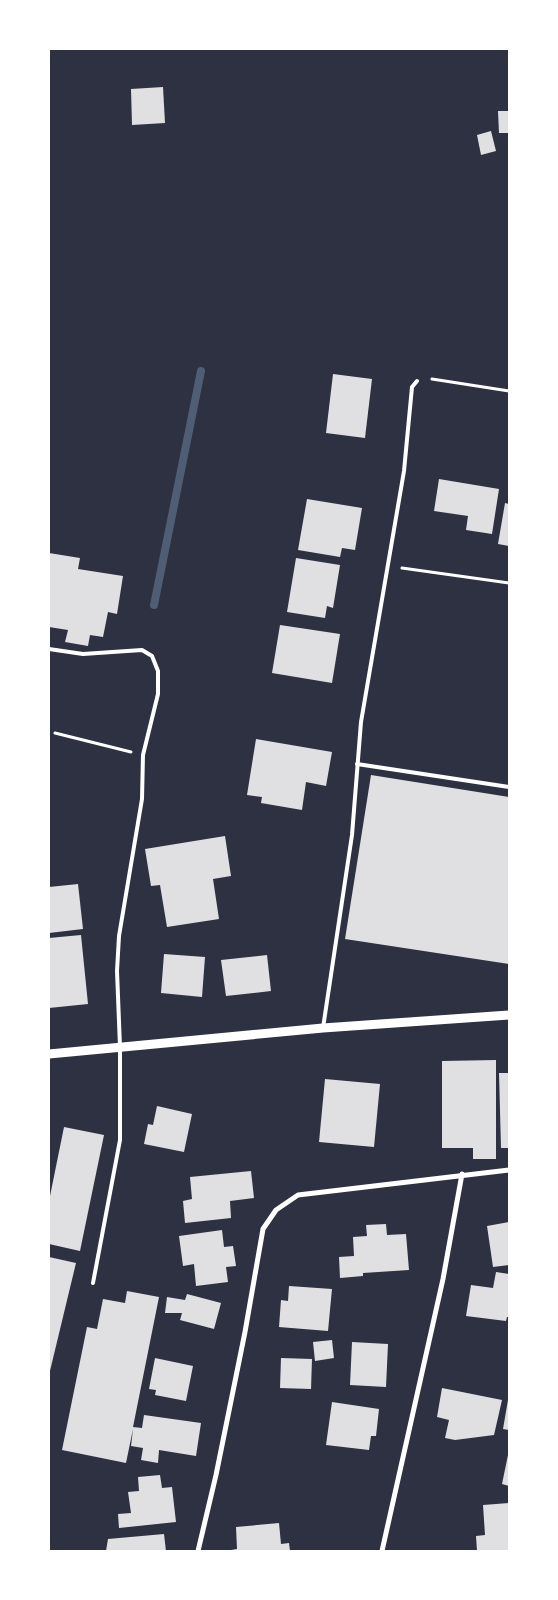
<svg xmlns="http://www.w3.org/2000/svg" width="558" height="1600" font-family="'Fira Sans',sans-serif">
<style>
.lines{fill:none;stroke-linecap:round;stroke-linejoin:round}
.stream{stroke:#4f5d75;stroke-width:8}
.building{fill:#e0e0e3}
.path{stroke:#fff;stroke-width:3}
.service{stroke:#fff;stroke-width:4}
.minor{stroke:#fff;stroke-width:5}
.tertiary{stroke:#fff;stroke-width:9}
</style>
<rect width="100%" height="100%" fill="#2d3142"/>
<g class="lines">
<polyline class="stream" points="154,605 201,371"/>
</g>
<g class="building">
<polygon points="163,87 165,123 132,125 131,89"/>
<polygon points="498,111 509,111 509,133 499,133"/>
<polygon points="491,131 496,151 481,155 477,135"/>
<polygon points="333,374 372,379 365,438 326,433"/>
<polygon points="439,479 499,489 492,534 466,530 468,516 434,511"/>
<polygon points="307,499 362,508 355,550 342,548 340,557 298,550"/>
<polygon points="505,503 509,504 509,546 498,544"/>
<polygon points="49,553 80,558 78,569 123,576 117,614 108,612 103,637 90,635 88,646 65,642 68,630 49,627"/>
<polygon points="296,558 340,565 333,608 327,606 325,618 287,612"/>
<polygon points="280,625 340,634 332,683 272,673"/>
<polygon points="256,739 332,752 326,786 306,782 302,810 261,803 262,797 247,795"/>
<polygon points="371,775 509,797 509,964 345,939"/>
<polygon points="225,836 231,876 213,879 219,919 167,927 160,885 151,886 145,849"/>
<polygon points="78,884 83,929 49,933 49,887"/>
<polygon points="81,935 88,1004 49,1008 49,938"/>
<polygon points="164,954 205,957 202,997 161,993"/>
<polygon points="267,955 271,991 226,996 221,960"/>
<polygon points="496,1060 496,1159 473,1159 473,1148 442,1148 442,1061"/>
<polygon points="499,1073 509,1073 509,1148 501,1148"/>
<polygon points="325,1079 380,1084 374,1147 319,1142"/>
<polygon points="157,1106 192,1114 184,1152 144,1144 148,1124 153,1125"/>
<polygon points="64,1127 104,1135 80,1251 49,1244 49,1201"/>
<polygon points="251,1171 254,1198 230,1201 231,1218 185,1223 183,1201 192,1199 190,1177"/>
<polygon points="509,1222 509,1265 493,1267 487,1226"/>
<polygon points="386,1224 387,1235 406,1234 409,1270 363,1273 363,1276 340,1278 339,1257 354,1256 353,1237 367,1236 366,1225"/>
<polygon points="222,1230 224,1247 233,1246 236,1266 226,1267 228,1282 196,1286 194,1264 183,1266 179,1236"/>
<polygon points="49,1257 76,1263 49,1375"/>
<polygon points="496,1272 509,1274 509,1317 507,1317 506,1321 466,1316 471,1285 493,1288"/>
<polygon points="289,1286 332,1289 328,1331 279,1327 281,1300 288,1301"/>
<polygon points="127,1291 159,1297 133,1427 142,1428 144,1415 201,1423 196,1456 159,1450 158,1463 141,1460 143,1448 131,1446 133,1429 126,1463 62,1450 87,1327 97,1329 103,1299 125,1303"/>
<polygon points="187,1294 221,1303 214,1329 180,1320 182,1313 165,1313 167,1297 185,1300"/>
<polygon points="332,1340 334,1358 315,1361 313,1342"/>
<polygon points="352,1342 388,1344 386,1387 350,1385"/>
<polygon points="155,1358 193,1366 186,1401 155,1395 156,1390 149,1389"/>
<polygon points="281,1358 312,1359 311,1389 280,1388"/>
<polygon points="442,1388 502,1400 494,1435 455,1440 445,1438 449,1420 437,1417"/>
<polygon points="508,1400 509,1400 509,1430 503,1429"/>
<polygon points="332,1402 379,1409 376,1436 371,1436 369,1450 326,1445"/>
<polygon points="508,1455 509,1455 509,1486 502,1484"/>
<polygon points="160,1475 162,1488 172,1487 176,1522 119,1528 118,1514 131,1513 128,1492 139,1491 138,1477"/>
<polygon points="509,1503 509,1551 477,1551 476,1536 485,1535 483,1505"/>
<polygon points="279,1523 281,1544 289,1543 290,1551 225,1551 237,1549 236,1527"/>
<polygon points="164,1534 166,1551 106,1551 108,1539"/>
</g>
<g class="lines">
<g class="path">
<polyline points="432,379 509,391"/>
<polyline points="402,568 509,583"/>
<polyline points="55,733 131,752"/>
</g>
<g class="service">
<polyline points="49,649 83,654 142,650 152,656 158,671 158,694 143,755 142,799 119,936 117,971 120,1047 120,1140 93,1283"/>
<polyline points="357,764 509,787"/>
<polyline points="323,1028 352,835 361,722 404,471 412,387 417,381"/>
</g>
<g class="minor">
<polyline points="198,1551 216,1475 245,1332 263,1229 276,1210 298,1195 509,1170"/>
<polyline points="382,1551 443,1279 462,1174"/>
</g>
<polyline class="tertiary" points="49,1054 323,1028 509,1015"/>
</g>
<rect width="558" height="1600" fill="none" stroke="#ffffff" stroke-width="100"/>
</svg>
